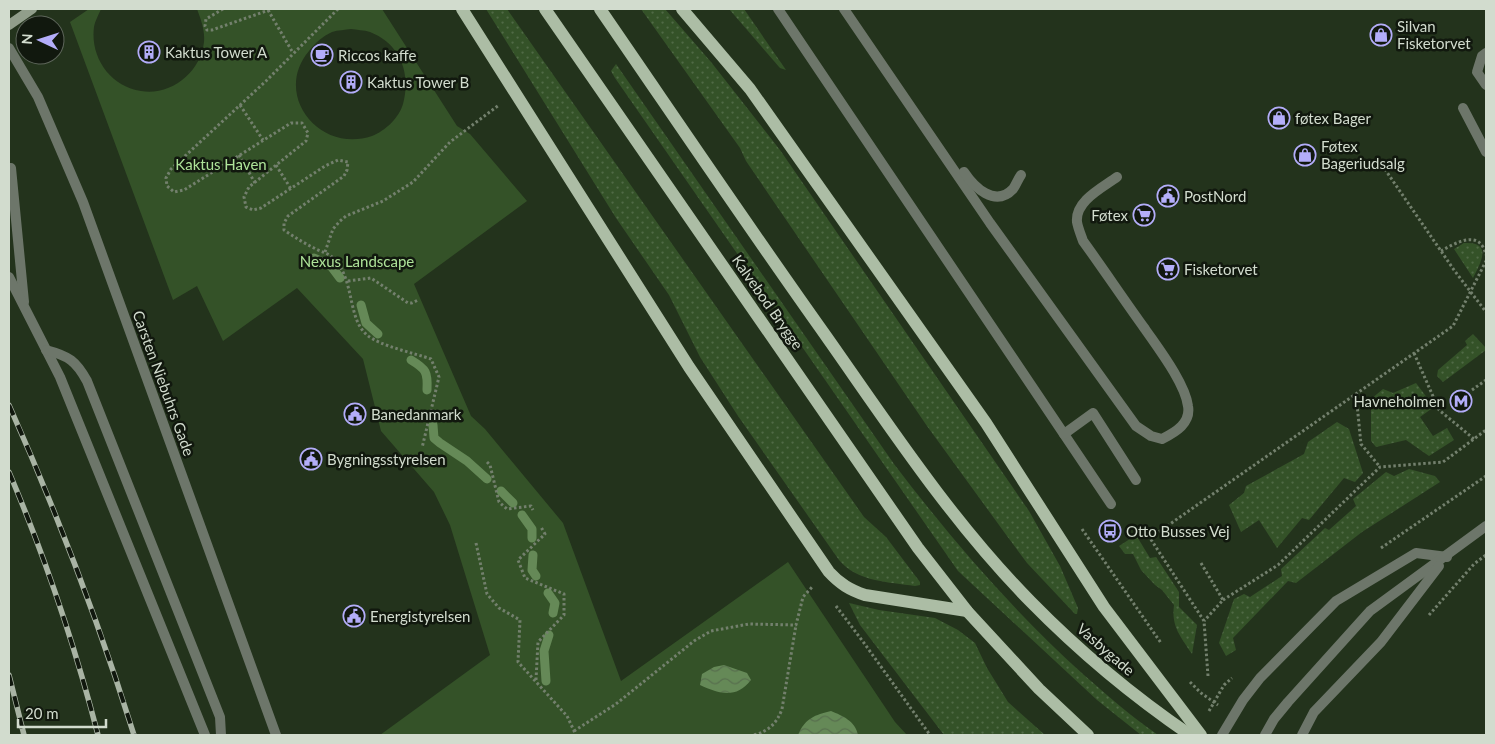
<svg xmlns="http://www.w3.org/2000/svg" width="1495" height="744" font-family="Lato,sans-serif">
<style>
.grass{fill:url(#grass-dots)}
.park{fill:#345228;fill-rule:evenodd}
.water{fill:url(#water-waves)}
.lines{fill:none;stroke-linecap:round;stroke-linejoin:round}
.stream{stroke:#658957;stroke-width:9}
.path{stroke:#73806d;stroke-width:3;stroke-dasharray:2.5 2.5;stroke-linecap:butt}
.lane{stroke:#6d766a;stroke-width:10}
.street{stroke:#6d766a;stroke-width:10}
.secondary{stroke:#919e8b;stroke-width:10}
.primary{stroke:#acbda5;stroke-width:12}
.rail-casing{stroke:#a9b4a4;stroke-width:5.5}
.rail{stroke:#11180e;stroke-width:4;stroke-dasharray:11;stroke-linecap:butt}
.labels{text-anchor:middle;dominant-baseline:central;stroke-width:5;stroke-linejoin:round;paint-order:stroke}
.poi-label{font-size:15px;fill:#d2dcce;stroke:#11180e;text-anchor:start}
.park-label{font-size:15px;fill:#aee399;stroke:#11180e}
.street-label{font-size:15px;fill:#d2dcce;stroke:#11180e}
</style>
<defs>
<pattern id="grass-dots" width="8" height="8" patternUnits="userSpaceOnUse" patternTransform="scale(1.25)"><rect width="8" height="8" fill="#345228"/><path d="M2 2h.1M6 6h.1" fill="none" stroke="#506a46" stroke-width="1.8" stroke-linecap="round"/></pattern>
<pattern id="water-waves" width="16" height="10" patternUnits="userSpaceOnUse" patternTransform="scale(1.25)"><rect width="16" height="10" fill="#658957"/><path d="M0 5q4-4 8 0t8 0" fill="none" stroke="#58704e"/></pattern>
</defs>
<rect width="100%" height="100%" fill="#23331c"/>
<g class="grass">
<path d="M486 9H507L864 517 886 537 920 582V585L915 586C889 582 857 582 839 560L738 416 700 357 669 295 616 218Z"/>
<polygon points="641,9 665,9 711,62 780,150 1029,511 1060,566 1078,608 1077,614 1075,614 1027,563 1007,536 927,426 746,161 740,148"/>
<polygon points="729,9 744,9 786,70 780,68"/>
<path d="M616 64 894 464C952 540 1013 611 1084 675 1108 696 1132 717 1158 735H1141L1097 700 958 571 615 78 611 71Z"/>
<path d="M1464 243C1494 241 1480 264 1473 278L1454 249Z"/>
<polygon points="1473,334 1486,348 1486,350 1443,382 1437,376 1438,370 1467,345 1465,341"/>
<polygon points="1416,383 1434,407 1420,417 1433,436 1447,428 1454,440 1429,456 1406,440 1376,447 1371,441 1371,399 1383,389 1393,393"/>
<polygon points="1337,422 1349,429 1363,473 1355,482 1344,478 1309,520 1302,518 1277,548 1259,520 1241,532 1229,505 1244,493 1246,486 1304,454 1308,442"/>
<polygon points="1409,469 1435,476 1440,482 1362,532 1296,583 1288,581 1233,638 1236,650 1226,656 1219,643 1234,599 1244,594 1250,597 1282,576 1281,569 1325,528 1329,530 1356,506 1353,499 1386,472 1394,476"/>
<path d="M1136 535 1150 558 1156 557 1179 592V607L1197 625 1192 654C1181 637 1171 627 1174 605L1162 590 1155 585 1141 570 1133 554H1125L1119 546Z"/>
<polygon points="849,603 879,610 935,618 958,630 975,643 987,668 1008,702 1045,735 944,735 860,625"/>
</g>
<path class="park" d="M89 9H101C99 14 95 21 94 27 90 57 110 86 141 91 171 96 201 72 204 42 205 30 201 20 197 9H382L457 126 470 134 527 201 414 284 471 416 485 429 563 523 621 681 788 562 895 722 907 735H380L490 655 450 525 434 492 381 431 363 359 297 288 223 341 197 286 173 300 70 22ZM351 29C357 30 364 30 370 32 401 44 411 74 403 104 399 118 385 131 372 136 320 154 272 95 309 51 315 43 323 36 332 32 338 30 345 30 351 29Z"/>
<g class="water">
<path d="M724 665 747 673 751 680C736 699 720 694 700 685L702 674 714 667Z"/>
<path d="M831 711C843 716 855 721 858 735H798C805 718 815 715 831 711Z"/>
</g>
<g class="lines">
<g class="stream">
<polyline points="314,258 331,266 340,278"/>
<polyline points="361,305 366,323 378,334"/>
<path d="M411 360C426 369 428 372 427 390"/>
<polyline points="433,425 434,438 440,443 467,461 487,479"/>
<polyline points="501,491 513,503"/>
<polyline points="522,515 532,529 532,538"/>
<polyline points="533,555 532,570 536,576"/>
<polyline points="548,593 555,603 553,613"/>
<polyline points="546,681 544,651 549,635"/>
</g>
<g class="path">
<polyline points="223,9 206,19 205,26 207,30 212,30 272,9"/>
<path d="M338 9 266 81 171 169 166 178 167 186 174 192 184 190 291 123H302L308 133 306 141 249 187 244 197 246 207 253 210 261 208 325 166 338 160 348 162 347 170 344 176 288 216 284 223V230C294 237 304 243 314 248 321 252 329 253 334 259 355 280 347 318 367 335 380 346 414 353 431 359L439 377 422 448"/>
<polyline points="268,10 293,53"/>
<polyline points="240,105 263,140"/>
<polyline points="239,155 255,183"/>
<polyline points="276,165 291,189"/>
<polyline points="1382,165 1454,270 1486,312"/>
<path d="M1441 251C1457 242 1480 229 1486 255"/>
<polyline points="325,252 333,229 340,221 346,216 383,201 413,182 450,142 499,105"/>
<polyline points="348,281 371,278 408,303 412,303 418,300"/>
<polyline points="1414,353 1439,410 1474,439"/>
<polyline points="1472,390 1486,380"/>
<polyline points="1356,394 1361,444 1380,467"/>
<polyline points="487,462 490,465 499,502 507,509 531,506 533,510"/>
<polyline points="1082,529 1161,643"/>
<polyline points="476,543 487,594 499,608 520,620 518,662 567,716 576,735"/>
<polyline points="1381,548 1486,476"/>
<polyline points="1201,563 1223,600 1204,621"/>
<polyline points="1223,600 1278,565 1380,467 1443,462 1486,430"/>
<polyline points="836,606 864,643 930,735"/>
<polyline points="1429,615 1474,564 1486,555"/>
<polyline points="1208,676 1204,621 1150,538 1453,326 1486,261"/>
<polyline points="536,680 538,642 564,615 564,594 525,578 518,560 545,534 541,527"/>
<polyline points="1190,682 1201,693 1218,705"/>
<polyline points="1209,711 1224,685 1232,678"/>
<polyline points="574,731 616,704 694,641 711,631 749,624 796,625 803,597 813,586"/>
<path d="M754 735C769 731 777 723 782 709L796 625"/>
</g>
<g class="lane">
<polyline points="778,9 1111,504"/>
<path d="M844 9 990 223 1136 426 1151 436 1162 439C1176 432 1191 423 1188 406 1185 383 1158 348 1145 329 1124 300 1104 270 1083 241 1081 235 1078 228 1077 222 1075 201 1102 188 1117 177"/>
<polyline points="1486,53 1482,56 1477,72 1486,85"/>
<polyline points="1463,108 1486,152"/>
<polyline points="11,168 24,302"/>
<path d="M964 172C974 187 995 208 1013 189 1016 185 1018 179 1021 175"/>
<polyline points="9,277 60,377 205,735"/>
<path d="M46 350C69 356 76 361 87 381L220 717 221 735"/>
<polyline points="1064,434 1093,413 1136,480"/>
</g>
<g class="street">
<polyline points="9,48 38,97 83,202 276,735"/>
<polyline points="1222,735 1243,700 1260,678 1336,601 1416,553 1447,557"/>
<polyline points="1265,735 1274,719 1288,702 1370,611 1486,526"/>
<polyline points="1302,735 1314,712 1381,642 1439,566"/>
</g>
<polyline class="secondary" points="9,25 32,9"/>
<g class="primary">
<path d="M462 9 689 367 829 572C840 584 850 590 865 595L967 611"/>
<polyline points="545,9 918,548 967,611 1039,689 1088,735"/>
<path d="M600 9C675 118 749 228 826 336 890 427 952 522 1031 602 1079 651 1133 696 1190 735"/>
<polyline points="682,9 750,89 986,423 1104,607 1201,735"/>
</g>
<g class="rail-casing">
<g id="rail">
<path d="M9 405C57 513 99 623 134 735"/>
<path d="M9 472C45 557 75 646 98 735"/>
<polyline points="9,675 24,735"/>
</g>
</g>
<use href="#rail" class="rail"/>
</g>
<defs>
<g id="shop-ring" transform="scale(1.125)"><circle r="9.5" fill="#11180e" stroke="#b3adf9" stroke-width="1.5"/><path d="M-5-2.5h2.3a2.7 3.5 0 0 1 5.4 0H5L5.5 6h-11ZM-1.5-2.5h3a1.5 2.3 0 0 0-3 0Z" fill="#b3adf9"/></g>
<g id="building-ring" transform="scale(1.125)"><circle r="9.5" fill="#11180e" stroke="#b3adf9" stroke-width="1.5"/><path d="M-4-6H4V6H1V3H-1V6H-4ZM-2.5-4.3h1.7v1.8h-1.7ZM.8-4.3h1.7v1.8H.8ZM-2.5-1h1.7V.8h-1.7ZM.8-1h1.7V.8H.8Z" fill="#b3adf9"/></g>
<g id="cafe-ring" transform="scale(1.125)"><circle r="9.5" fill="#11180e" stroke="#b3adf9" stroke-width="1.5"/><path d="M-5.5-4.5H6V0H3Q3 3.5 0 3.5H-2.5Q-5.5 3.5-5.5 0ZM3-3.2v2h1.7v-2ZM-6 4.5H4V6H-6Z" fill="#b3adf9"/></g>
<g id="civic-ring" transform="scale(1.125)"><circle r="9.5" fill="#11180e" stroke="#b3adf9" stroke-width="1.5"/><path d="M-.6-6.5H3V-4.5H.6V-3L4-1V1h2V6H-6V1h2V-1L-.6-3ZM-1.2 2.5V6h2.4V2.5Z" fill="#b3adf9"/></g>
<g id="supermarket-ring" transform="scale(1.125)"><circle r="9.5" fill="#11180e" stroke="#b3adf9" stroke-width="1.5"/><path d="M-6-5.5h2.5l.6 2H6L4.5 2H-2.5L-4.4-4H-6ZM-1.5 3.2a1.3 1.3 0 1 0 .1 0ZM3 3.2a1.3 1.3 0 1 0 .1 0Z" fill="#b3adf9"/></g>
<g id="metro-ring" transform="scale(1.125)"><circle r="9.5" fill="#11180e" stroke="#b3adf9" stroke-width="1.5"/><path d="M-5.5 5V-5H-3L0 0L3-5H5.5V5H3V-.5L0 4L-3-.5V5Z" fill="#b3adf9"/></g>
<g id="bus-ring" transform="scale(1.125)"><circle r="9.5" fill="#11180e" stroke="#b3adf9" stroke-width="1.5"/><path d="M-5-6H5V4H4V6H2V4H-2V6H-4V4H-5ZM-3.5-4V0h7V-4ZM-3.5 1.2v1.5H-2V1.2ZM2 1.2v1.5H3.5V1.2Z" fill="#b3adf9"/></g>
</defs>
<g fill-rule="evenodd">
<use href="#shop-ring" x="1381" y="35"/>
<use href="#building-ring" x="149" y="52"/>
<use href="#cafe-ring" x="322" y="55"/>
<use href="#building-ring" x="351" y="82"/>
<use href="#shop-ring" x="1279" y="118"/>
<use href="#shop-ring" x="1305" y="155"/>
<use href="#civic-ring" x="1168" y="196"/>
<use href="#supermarket-ring" x="1144" y="215"/>
<use href="#supermarket-ring" x="1168" y="269"/>
<use href="#metro-ring" x="1461" y="401"/>
<use href="#civic-ring" x="355" y="414"/>
<use href="#civic-ring" x="311" y="459"/>
<use href="#bus-ring" x="1110" y="531"/>
<use href="#civic-ring" x="354" y="616"/>
</g>
<g class="labels">
<g class="poi-label">
<text x="1397" y="26">Silvan<tspan x="1397" dy="17">Fisketorvet</tspan></text>
<text x="165" y="52">Kaktus Tower A</text>
<text x="338" y="55">Riccos kaffe</text>
<text x="367" y="82">Kaktus Tower B</text>
<text x="1295" y="118">føtex Bager</text>
<text x="1321" y="146">Føtex<tspan x="1321" dy="17">Bageriudsalg</tspan></text>
<text x="1184" y="196">PostNord</text>
<text x="1128" y="215" text-anchor="end">Føtex</text>
<text x="1184" y="269">Fisketorvet</text>
<text x="1445" y="401" text-anchor="end">Havneholmen</text>
<text x="371" y="414">Banedanmark</text>
<text x="327" y="459">Bygningsstyrelsen</text>
<text x="1126" y="531">Otto Busses Vej</text>
<text x="370" y="616">Energistyrelsen</text>
</g>
<g class="park-label">
<text x="221" y="164">Kaktus Haven</text>
<text x="357" y="261">Nexus Landscape</text>
</g>
<g class="street-label">
<text transform="translate(768 302) rotate(55)">Kalvebod Brygge</text>
<text transform="translate(164 383) rotate(70)">Carsten Niebuhrs Gade</text>
<text transform="translate(1106 649) rotate(41)">Vasbygade</text>
</g>
</g>
<rect width="1495" height="744" fill="none" stroke="#d2dcce" stroke-width="20"/>
<g transform="translate(40 40) rotate(274)"><circle r="24" fill="#11180e" stroke="#5e665b"/>
<path d="M0-4L9 19L0 12L-9 19Z" fill="#b3adf9"/>
<text y="-8" font-size="14" font-weight="bold" text-anchor="middle" fill="#d2dcce">N</text>
</g>
<path d="M18 719v8h88v-8" fill="none" stroke="#d2dcce" stroke-width="2.5"/>
<text x="25" y="719" font-size="15" fill="#d2dcce" stroke="#11180e" stroke-width="4" paint-order="stroke">20 m</text>
</svg>
